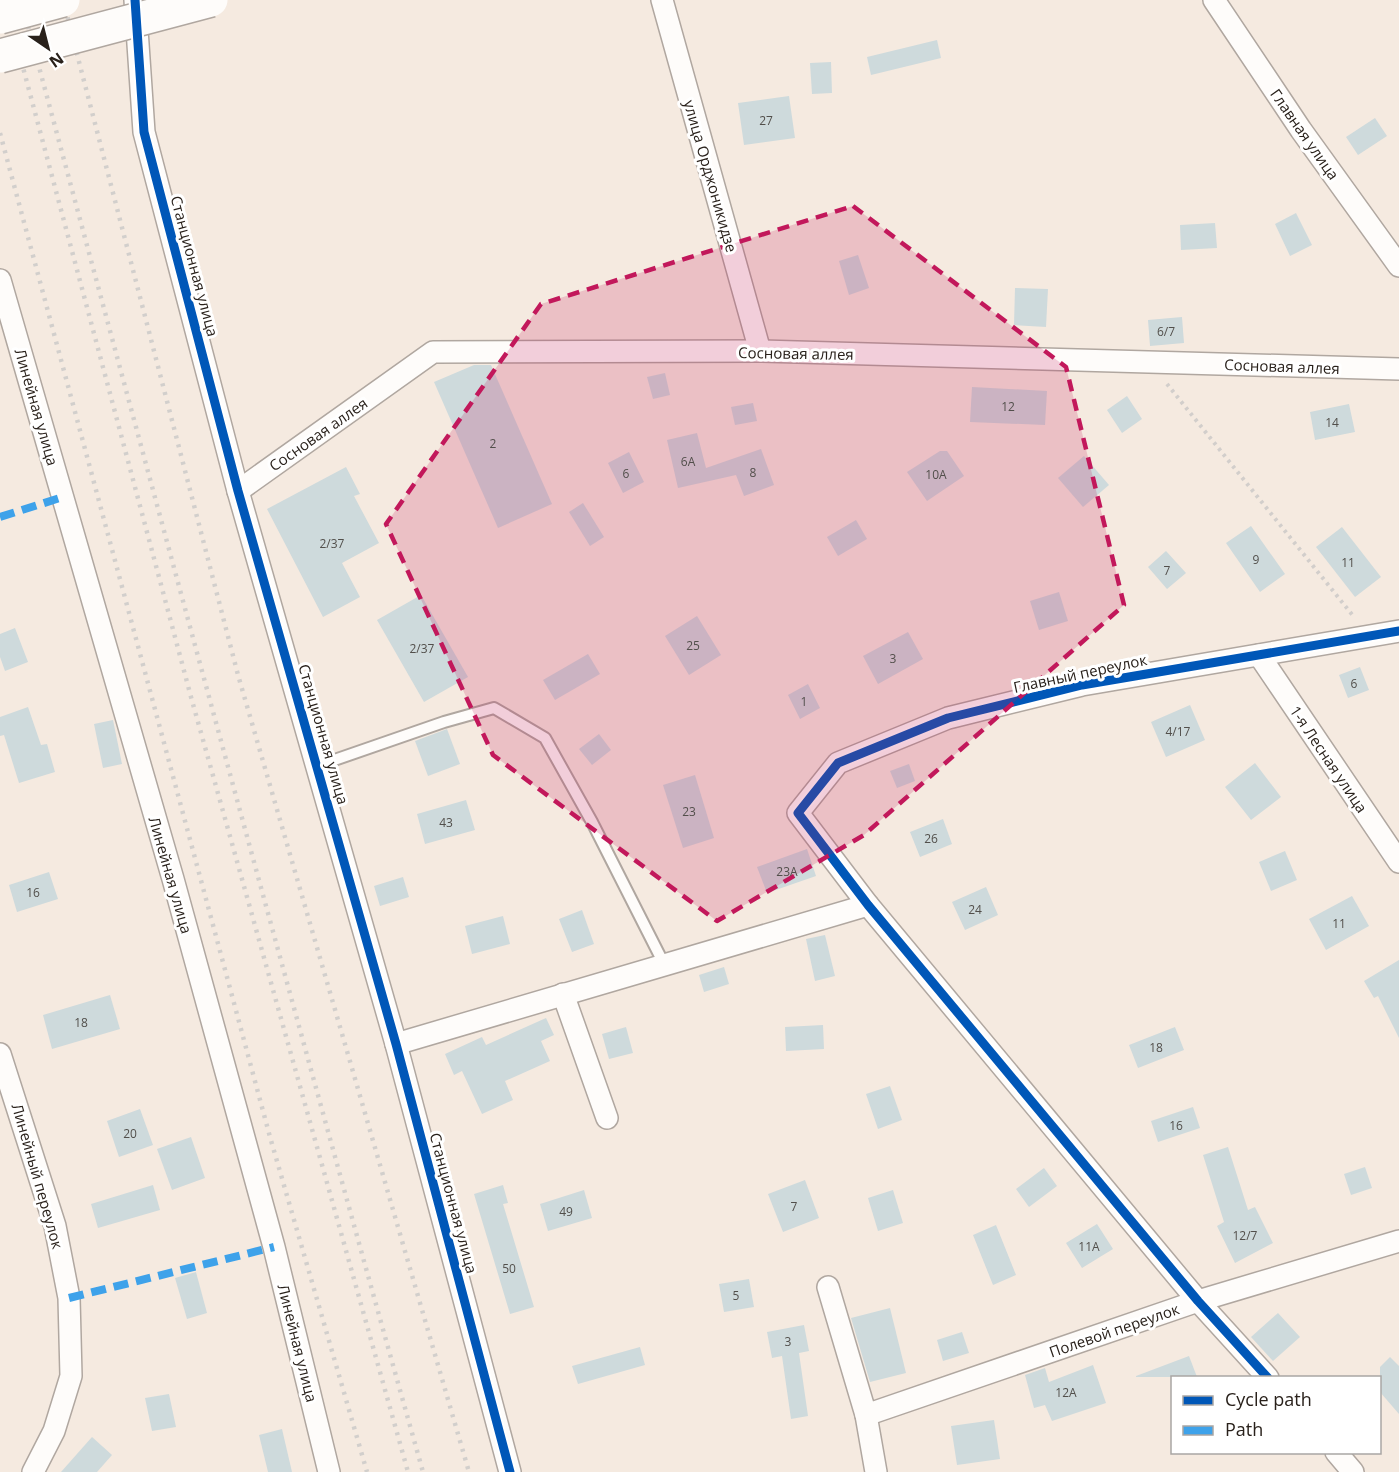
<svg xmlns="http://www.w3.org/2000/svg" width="1399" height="1472" font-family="'Open Sans',sans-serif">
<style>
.building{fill:#cedadc}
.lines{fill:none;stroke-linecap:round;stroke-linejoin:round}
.lane-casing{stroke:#b0a7a0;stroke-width:14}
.street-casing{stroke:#b0a7a0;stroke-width:24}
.path{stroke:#d2cecb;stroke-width:4;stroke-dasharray:3 4.5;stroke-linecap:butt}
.lane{stroke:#fefcfa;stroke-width:10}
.street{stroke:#fefcfa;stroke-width:21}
.rail{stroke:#d2cfcc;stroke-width:4.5;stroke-dasharray:3 6;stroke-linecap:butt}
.primary-bridge-casing{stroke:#b0a7a0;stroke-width:36;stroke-linecap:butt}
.primary-bridge{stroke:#fefcfa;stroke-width:33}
.quiet{stroke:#3ea2ea;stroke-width:8;stroke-dasharray:15 8;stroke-linecap:butt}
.cycleway-casing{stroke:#fff;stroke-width:13}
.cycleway{stroke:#0057b8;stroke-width:9}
.marked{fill:#c2185b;fill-opacity:0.2;stroke:#c2185b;stroke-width:4.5;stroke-dasharray:12 8;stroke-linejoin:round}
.labels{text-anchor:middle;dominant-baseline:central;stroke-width:6;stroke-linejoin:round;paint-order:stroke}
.number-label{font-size:12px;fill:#524f4b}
.street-label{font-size:15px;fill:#29211b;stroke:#fff}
</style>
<rect width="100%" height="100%" fill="#f5eae0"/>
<g class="building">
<polygon points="937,40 941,58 871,75 867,57"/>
<polygon points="831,62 832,93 812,94 810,63"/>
<polygon points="789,96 795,138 744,145 738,103"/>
<polygon points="1375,118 1387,136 1358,155 1346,137"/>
<polygon points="1296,213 1312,245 1290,256 1275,224"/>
<polygon points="1215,223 1217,248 1181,250 1180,225"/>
<polygon points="858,255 869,288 849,295 839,261"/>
<polygon points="1015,288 1048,289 1046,327 1014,325"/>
<polygon points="1182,317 1184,343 1150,346 1148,320"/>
<polygon points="474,365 491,365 552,504 498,528 434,382"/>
<polygon points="665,373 670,395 653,399 647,377"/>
<polygon points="972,387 1047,391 1045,425 970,422"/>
<polygon points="1127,396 1142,419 1122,433 1107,410"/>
<polygon points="753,403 757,421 735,425 731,407"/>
<polygon points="1349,404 1355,432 1315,440 1310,412"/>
<polygon points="697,433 706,468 761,449 774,485 744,496 736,475 678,488 667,440"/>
<polygon points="940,451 947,451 964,476 927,501 907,472"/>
<polygon points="629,452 644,482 623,493 608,463"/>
<polygon points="1084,456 1109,485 1083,507 1058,478"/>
<polygon points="346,467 360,494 354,496 379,543 342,563 360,597 323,617 267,509"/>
<polygon points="583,503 604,537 590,546 569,512"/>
<polygon points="856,520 867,539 838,556 827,537"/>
<polygon points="1251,526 1285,574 1260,592 1226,543"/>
<polygon points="1342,527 1381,577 1355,597 1316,547"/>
<polygon points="1166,551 1186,573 1167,589 1148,567"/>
<polygon points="1059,592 1068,621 1039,630 1030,601"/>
<polygon points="421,595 468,677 424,702 377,620"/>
<polygon points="697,616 721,655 689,675 665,636"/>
<polygon points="15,628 28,662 5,671 0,657 0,634"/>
<polygon points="908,632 923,659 878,684 863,656"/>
<polygon points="588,654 600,674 555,700 543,680"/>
<polygon points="1360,667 1369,690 1348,698 1339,675"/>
<polygon points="808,684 820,708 800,719 788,695"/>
<polygon points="1190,705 1205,740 1166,757 1151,722"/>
<polygon points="28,707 41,745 47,744 55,772 19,783 4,735 0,736 0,717"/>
<polygon points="113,720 122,764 103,768 94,724"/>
<polygon points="447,729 460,764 428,776 415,741"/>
<polygon points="599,734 611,750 592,765 579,749"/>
<polygon points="1255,763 1281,797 1251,820 1225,787"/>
<polygon points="909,764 915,781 897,788 890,771"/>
<polygon points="695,775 714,838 683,848 663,785"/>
<polygon points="466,800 475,830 425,844 417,814"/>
<polygon points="943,819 952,844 920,857 910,832"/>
<polygon points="807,849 816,876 767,893 757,867"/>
<polygon points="1285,851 1297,880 1271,891 1259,862"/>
<polygon points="49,872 58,899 17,912 9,885"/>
<polygon points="403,877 409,897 380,906 374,886"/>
<polygon points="986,887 998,915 965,930 952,902"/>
<polygon points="1352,896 1369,926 1326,950 1309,919"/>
<polygon points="582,910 594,944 572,952 559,919"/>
<polygon points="503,916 510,944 472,954 465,926"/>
<polygon points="825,935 835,976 815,981 806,939"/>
<polygon points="1399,960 1399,1038 1378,996 1374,998 1364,981"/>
<polygon points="724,967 729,984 704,992 699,975"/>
<polygon points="110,995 120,1029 52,1049 43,1015"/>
<polygon points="546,1018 554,1035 541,1041 550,1061 505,1081 513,1100 482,1114 462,1071 454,1075 445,1054 482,1037 486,1045"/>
<polygon points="823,1025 824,1049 786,1051 785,1027"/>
<polygon points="626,1027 633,1053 609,1059 602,1034"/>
<polygon points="1175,1027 1184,1050 1138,1068 1129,1045"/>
<polygon points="890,1086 902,1120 878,1129 866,1094"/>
<polygon points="1193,1107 1200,1128 1158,1142 1151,1121"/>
<polygon points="140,1109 153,1145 119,1157 107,1121"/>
<polygon points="191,1137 205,1178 172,1190 157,1149"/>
<polygon points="1228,1147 1248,1210 1255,1207 1273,1243 1235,1263 1217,1226 1224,1222 1203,1155"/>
<polygon points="1365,1167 1372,1188 1351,1195 1344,1174"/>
<polygon points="1044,1168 1057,1186 1029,1207 1016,1189"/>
<polygon points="805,1180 819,1218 783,1232 768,1194"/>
<polygon points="153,1185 160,1210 98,1228 91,1204"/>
<polygon points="503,1185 508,1203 503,1204 534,1307 510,1314 474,1194"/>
<polygon points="584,1190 592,1218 548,1231 540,1204"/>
<polygon points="893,1190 903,1223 878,1231 868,1198"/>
<polygon points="1097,1224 1113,1249 1082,1268 1066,1243"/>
<polygon points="996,1225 1016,1275 993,1285 973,1235"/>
<polygon points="196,1272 207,1313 187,1319 175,1278"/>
<polygon points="749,1279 754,1307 724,1312 719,1284"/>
<polygon points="890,1308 906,1373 870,1382 851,1318"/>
<polygon points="1278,1313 1300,1337 1273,1361 1251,1337"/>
<polygon points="804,1325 809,1351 799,1353 808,1416 791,1419 782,1356 772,1358 767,1332"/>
<polygon points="962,1332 969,1353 943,1361 937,1340"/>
<polygon points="640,1347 645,1365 578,1384 572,1366"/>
<polygon points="1189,1356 1197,1377 1136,1377 1136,1376"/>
<polygon points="1390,1357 1399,1366 1399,1414 1380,1392 1380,1367"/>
<polygon points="1093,1365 1106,1403 1052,1421 1045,1405 1034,1408 1025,1375 1045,1368 1049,1382"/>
<polygon points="169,1394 176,1427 152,1431 145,1398"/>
<polygon points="994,1420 1000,1459 957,1465 951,1426"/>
<polygon points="282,1429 292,1472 268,1472 259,1435"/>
<polygon points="92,1437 112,1455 97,1472 61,1472"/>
</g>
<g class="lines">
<g class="lane-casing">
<polyline id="lane" points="317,766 444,722 494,708 545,738 592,822 664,964"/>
</g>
<g class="street-casing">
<g id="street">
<polyline points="135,0 144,132 238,491 396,1044 510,1472"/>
<polyline points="662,0 760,351"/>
<polyline points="1214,0 1301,130 1399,266"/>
<polyline points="0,280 173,879 274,1247 329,1472"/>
<polyline points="238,491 433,352 760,351 1399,369"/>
<polyline points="1259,655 1399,862"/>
<polyline points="563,994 607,1118"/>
<polyline points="396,1044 868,905"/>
<polyline points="0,1054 55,1226 69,1298 71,1376 54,1431 33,1472"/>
<polyline points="828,1287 866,1415 876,1472"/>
<polyline points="1268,1378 1198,1301 868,905 798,813 838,763 948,718 1082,685 1399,631"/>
<polyline points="866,1415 1198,1301 1399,1241"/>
<polyline points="1336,1452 1353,1472"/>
</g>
</g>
<polyline class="path" points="1167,384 1354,617"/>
<use href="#lane" class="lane"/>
<use href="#street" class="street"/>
<g class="rail">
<polyline points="5,0 191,697 408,1472"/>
<path d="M21 0C153 491 285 982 423 1472"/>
<polyline points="63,0 238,675 469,1472"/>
<polyline points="0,133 270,1137 367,1472"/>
</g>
<g class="primary-bridge-casing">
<g id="primary-bridge">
<polyline points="0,17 63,0"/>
<polyline points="0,56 211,0"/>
</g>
</g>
<use href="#primary-bridge" class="primary-bridge"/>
<g class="quiet">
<polyline points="0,517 63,497"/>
<polyline points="69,1298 274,1247"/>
</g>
<g class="cycleway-casing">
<g id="cycleway">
<polyline points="135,0 144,132 238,491 396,1044 510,1472"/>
<polyline points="1268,1378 1198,1301 868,905 798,813 838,763 948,718 1082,685 1399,631"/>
</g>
</g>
<use href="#cycleway" class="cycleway"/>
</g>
<path class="marked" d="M853 206 1066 367 1124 605 864 835 717 921 493 755 386 524 541 304Z"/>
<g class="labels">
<g class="number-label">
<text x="766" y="120">27</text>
<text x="1166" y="331">6/7</text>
<text x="1008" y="406">12</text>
<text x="1332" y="422">14</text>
<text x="493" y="443">2</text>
<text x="688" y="461">6А</text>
<text x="753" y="472">8</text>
<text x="626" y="473">6</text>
<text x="936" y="474">10А</text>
<text x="332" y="543">2/37</text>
<text x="1256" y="559">9</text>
<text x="1348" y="562">11</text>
<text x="1167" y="570">7</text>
<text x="693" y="645">25</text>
<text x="422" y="648">2/37</text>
<text x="893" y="658">3</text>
<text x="1354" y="683">6</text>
<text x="804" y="701">1</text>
<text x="1178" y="731">4/17</text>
<text x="689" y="811">23</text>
<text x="446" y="822">43</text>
<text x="931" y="838">26</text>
<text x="787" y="871">23А</text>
<text x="33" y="892">16</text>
<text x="975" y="909">24</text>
<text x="1339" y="923">11</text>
<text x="81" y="1022">18</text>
<text x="1156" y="1047">18</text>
<text x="1176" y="1125">16</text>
<text x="130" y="1133">20</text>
<text x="794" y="1206">7</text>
<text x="566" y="1211">49</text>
<text x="1245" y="1235">12/7</text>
<text x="1089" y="1246">11А</text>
<text x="509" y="1268">50</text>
<text x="736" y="1295">5</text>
<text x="788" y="1341">3</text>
<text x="1066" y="1392">12А</text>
</g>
<g class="street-label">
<text transform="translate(1305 134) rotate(55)">Главная улица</text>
<text transform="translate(711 176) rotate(74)">улица Орджоникидзе</text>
<text transform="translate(195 266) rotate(75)">Станционная улица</text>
<text transform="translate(796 353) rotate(1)">Сосновая аллея</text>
<text transform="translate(1282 366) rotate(2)">Сосновая аллея</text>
<text transform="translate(37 407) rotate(74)">Линейная улица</text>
<text transform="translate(318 434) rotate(-35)">Сосновая аллея</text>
<text transform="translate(1080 673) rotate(-12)">Главный переулок</text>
<text transform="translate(324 734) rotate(74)">Станционная улица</text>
<text transform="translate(1329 759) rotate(56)">1-я Лесная улица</text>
<text transform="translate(171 875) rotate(74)">Линейная улица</text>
<text transform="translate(38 1176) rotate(74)">Линейный переулок</text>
<text transform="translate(454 1203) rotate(75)">Станционная улица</text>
<text transform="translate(1114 1330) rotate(-19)">Полевой переулок</text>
<text transform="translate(298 1343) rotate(76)">Линейная улица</text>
</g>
</g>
<rect x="1171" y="1376" width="210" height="78" fill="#ffffff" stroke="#a9a6a4" stroke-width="1.5"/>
<rect x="1183" y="1396" width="30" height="9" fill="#0057b8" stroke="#a9a6a4" stroke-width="1.5"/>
<text x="1225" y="1406" font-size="18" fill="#29211b">Cycle path</text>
<rect x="1183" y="1426" width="30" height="9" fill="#3ea2ea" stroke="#a9a6a4" stroke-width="1.5"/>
<text x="1225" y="1436" font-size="18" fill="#29211b">Path</text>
<g transform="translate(48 48) rotate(145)" stroke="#ffffff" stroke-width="4.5" paint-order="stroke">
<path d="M0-4.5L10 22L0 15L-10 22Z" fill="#29211b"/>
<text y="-9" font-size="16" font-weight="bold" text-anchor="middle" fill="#29211b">N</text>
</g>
</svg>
